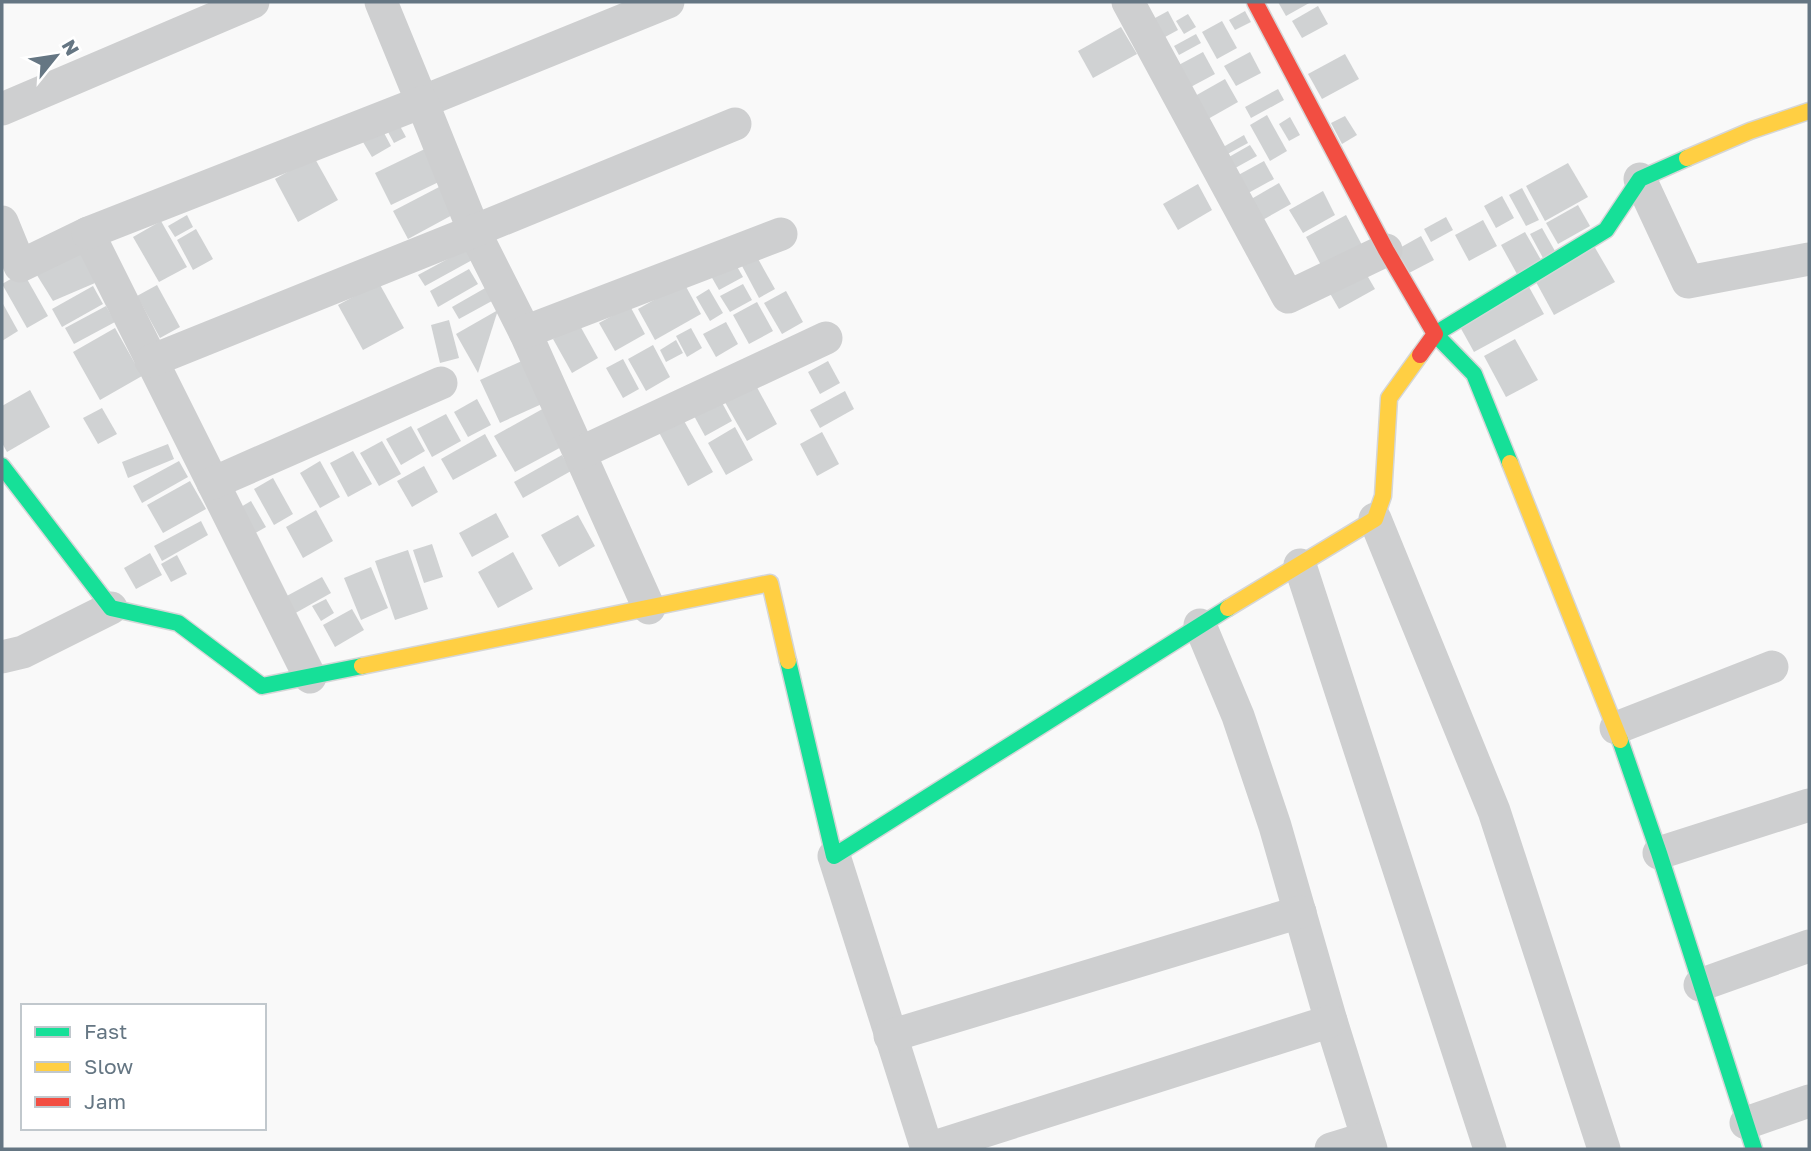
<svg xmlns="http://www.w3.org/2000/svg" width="1811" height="1151" font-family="'Golos Text',sans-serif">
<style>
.building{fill:#d0d2d3}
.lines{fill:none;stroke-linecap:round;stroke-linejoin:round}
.fast-casing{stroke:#d5d6d7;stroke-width:19}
.slow-casing{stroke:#d5d6d7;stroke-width:19}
.jam-casing{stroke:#d5d6d7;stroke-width:19}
.street{stroke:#cecfd0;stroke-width:33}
.fast{stroke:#16e098;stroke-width:16}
.slow{stroke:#ffcf43;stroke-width:16}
.jam{stroke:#f24e42;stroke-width:16}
</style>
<rect width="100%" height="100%" fill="#f9f9f9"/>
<g class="building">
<polygon points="1278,2 1311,2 1286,16"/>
<polygon points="1318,6 1328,24 1302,38 1292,21"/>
<polygon points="1168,11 1178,30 1154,43 1144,24"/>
<polygon points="1245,11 1251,22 1235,30 1229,20"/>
<polygon points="1188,14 1196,27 1184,34 1176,21"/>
<polygon points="1222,21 1237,48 1217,59 1202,32"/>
<polygon points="1121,27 1137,54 1093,78 1078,51"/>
<polygon points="1196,34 1201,43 1179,55 1174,46"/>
<polygon points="1203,52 1215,74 1187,89 1175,67"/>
<polygon points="1250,52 1261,73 1236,86 1224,66"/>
<polygon points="1345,54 1359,79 1322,99 1308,74"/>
<polygon points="1225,79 1238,102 1208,119 1195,96"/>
<polygon points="1278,89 1284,100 1251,118 1245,107"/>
<polygon points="1267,115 1287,151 1270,161 1250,125"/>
<polygon points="1345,116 1357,135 1342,144 1331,123"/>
<polygon points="1290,117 1300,135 1289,141 1279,124"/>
<polygon points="400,126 406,137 394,143 388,132"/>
<polygon points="383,131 391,146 372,157 363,142"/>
<polygon points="1244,135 1248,143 1222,157 1218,150"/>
<polygon points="1250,145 1257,156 1228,172 1222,161"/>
<polygon points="431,146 447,178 391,205 375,173"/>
<polygon points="314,157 338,200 298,222 275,179"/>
<polygon points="1264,161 1274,179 1241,197 1231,179"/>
<polygon points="1568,163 1588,197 1545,221 1526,186"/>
<polygon points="1279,183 1291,204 1252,226 1241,205"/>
<polygon points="1198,184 1212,210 1178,230 1163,204"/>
<polygon points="441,186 456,213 408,239 393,211"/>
<polygon points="1522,188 1539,220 1526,226 1509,195"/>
<polygon points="1323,191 1335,215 1303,233 1289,210"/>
<polygon points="1502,196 1514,218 1496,228 1484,206"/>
<polygon points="1578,205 1590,226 1558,244 1546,223"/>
<polygon points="187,215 193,227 175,237 168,226"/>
<polygon points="1346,215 1363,247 1323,269 1306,237"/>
<polygon points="1446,217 1453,230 1431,242 1424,229"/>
<polygon points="1483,220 1497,246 1469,261 1455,235"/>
<polygon points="161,221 187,267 159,282 133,237"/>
<polygon points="1542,228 1555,251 1543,258 1530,234"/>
<polygon points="196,229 213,259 193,270 177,240"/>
<polygon points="1525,232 1541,260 1517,274 1501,245"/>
<polygon points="1421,236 1434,260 1409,273 1396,250"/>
<polygon points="1594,246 1615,282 1554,315 1536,282"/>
<polygon points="468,248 474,259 425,286 418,275"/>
<polygon points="82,252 95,283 53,301 35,272"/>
<polygon points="757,257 775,289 759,298 742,266"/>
<polygon points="735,263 743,277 719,290 711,276"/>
<polygon points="469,269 478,284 438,307 430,291"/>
<polygon points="1364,270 1375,289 1339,309 1328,290"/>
<polygon points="23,272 48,316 27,328 2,284"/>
<polygon points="379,283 404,328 363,350 338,305"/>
<polygon points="494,283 501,296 459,319 452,307"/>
<polygon points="684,283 701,314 655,340 638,309"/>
<polygon points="743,284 752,300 730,312 720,296"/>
<polygon points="157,285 180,327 160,338 137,296"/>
<polygon points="93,286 103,304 62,327 52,309"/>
<polygon points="1529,287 1544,314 1474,352 1459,325"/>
<polygon points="709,289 723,313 710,321 696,297"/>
<polygon points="786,291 803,322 782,334 764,303"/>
<polygon points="2,302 18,331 2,341"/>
<polygon points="757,302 773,331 749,344 733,315"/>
<polygon points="106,306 115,322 74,344 65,328"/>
<polygon points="630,306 645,334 615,351 599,323"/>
<polygon points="498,310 478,373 456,334"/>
<polygon points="449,320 459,358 440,363 431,325"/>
<polygon points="726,322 738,344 716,357 703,334"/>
<polygon points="579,324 598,358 572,373 553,339"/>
<polygon points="115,328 142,376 100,400 73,352"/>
<polygon points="691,328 702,348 687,357 676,336"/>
<polygon points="1515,339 1538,380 1506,397 1484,356"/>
<polygon points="676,340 683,353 666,362 660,350"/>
<polygon points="653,345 670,377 646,391 628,359"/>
<polygon points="623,359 639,389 623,398 606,368"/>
<polygon points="524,360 544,403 500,423 480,380"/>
<polygon points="828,361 840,383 820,394 808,372"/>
<polygon points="753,380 777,424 747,441 722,397"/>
<polygon points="30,390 50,427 7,452 2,443 2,406"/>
<polygon points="845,391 854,409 820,428 810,410"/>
<polygon points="477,399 491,425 468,437 454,412"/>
<polygon points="720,399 732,421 705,436 693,414"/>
<polygon points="546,407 567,444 515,472 494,436"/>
<polygon points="102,408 117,434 98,444 83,418"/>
<polygon points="679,412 713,472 688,486 655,425"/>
<polygon points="446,414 461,441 432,457 417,429"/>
<polygon points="411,426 425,451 401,465 386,439"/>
<polygon points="735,427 753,460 726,475 708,443"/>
<polygon points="822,432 839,464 817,476 800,444"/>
<polygon points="485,434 497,456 453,480 441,459"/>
<polygon points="382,441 401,474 379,486 360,453"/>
<polygon points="168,444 174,459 128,478 122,462"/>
<polygon points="353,451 372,484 348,497 330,463"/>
<polygon points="562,455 571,471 523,498 514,482"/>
<polygon points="179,461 188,477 142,503 133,486"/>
<polygon points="320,461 340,497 320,508 300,473"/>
<polygon points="424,466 438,492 412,507 397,481"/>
<polygon points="273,478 293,514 274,525 254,489"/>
<polygon points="190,481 206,509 163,533 147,505"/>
<polygon points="251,501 266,527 248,537 234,511"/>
<polygon points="316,510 333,541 303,558 286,527"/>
<polygon points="496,513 509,537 472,557 459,533"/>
<polygon points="578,515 595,546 559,567 541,535"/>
<polygon points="201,521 208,535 162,561 154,546"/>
<polygon points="432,544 443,577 424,583 413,550"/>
<polygon points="408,550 428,609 395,620 375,561"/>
<polygon points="513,552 533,589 498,608 478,572"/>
<polygon points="150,553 162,575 136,589 124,568"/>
<polygon points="177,555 187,574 171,582 161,564"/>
<polygon points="371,567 388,608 361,620 344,578"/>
<polygon points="322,577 331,593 292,615 283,598"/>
<polygon points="326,599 334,613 321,621 312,606"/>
<polygon points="352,609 364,630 335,647 323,625"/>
</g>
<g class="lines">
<g class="fast-casing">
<g id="fast">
<polyline points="1510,463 1474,374 1435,334 1606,230 1640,179 1687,158"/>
<polyline points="2,466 111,608 178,623 262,686 362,666"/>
<polyline points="788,661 834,856 1228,608"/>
<polyline points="1620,740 1659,853 1754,1149"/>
</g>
</g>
<g class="slow-casing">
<g id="slow">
<polyline points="1687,158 1750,131 1809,111"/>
<polyline points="1510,463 1620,740"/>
<polyline points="1228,608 1375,519 1383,496 1389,398 1420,355"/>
<polyline points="362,666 770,583 788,661"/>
</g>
</g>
<g class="jam-casing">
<polyline id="jam" points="1255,2 1386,250 1435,334 1420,355"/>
</g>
<g class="street">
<polyline points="381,2 422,102 668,2"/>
<polyline points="1128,2 1288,297 1386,250"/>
<polyline points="2,109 253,2"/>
<polyline points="1640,179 1688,282 1809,259"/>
<polyline points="2,222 20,266 88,233 310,677"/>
<polyline points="88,233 422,102 474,231 525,332 649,608"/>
<polyline points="525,332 781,234"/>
<polyline points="151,361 474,231 735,124"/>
<polyline points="580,453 826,338"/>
<polyline points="213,483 441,383"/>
<polyline points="1375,519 1494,811 1604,1149"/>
<polyline points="1300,565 1490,1149"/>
<polyline points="1200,625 1238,716 1275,826 1331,1021 1371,1149"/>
<polyline points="2,657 23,652 111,608"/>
<polyline points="1616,728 1772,667"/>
<polyline points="1659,853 1809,805"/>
<polyline points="834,856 927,1149"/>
<polyline points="1700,985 1809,946"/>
<polyline points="890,1036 1300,912"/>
<polyline points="1746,1123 1809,1101"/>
<polyline points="928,1149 1331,1021"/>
<polyline points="1331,1149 1367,1138"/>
</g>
<use href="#fast" class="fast"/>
<use href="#slow" class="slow"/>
<use href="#jam" class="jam"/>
</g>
<rect width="1811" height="1151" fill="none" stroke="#657683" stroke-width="7"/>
<rect x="21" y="1004" width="245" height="126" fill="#ffffff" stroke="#c1c8cd" stroke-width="2"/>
<rect x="35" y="1027" width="35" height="10" fill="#16e098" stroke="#c1c8cd" stroke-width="2"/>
<text x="84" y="1039" font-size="21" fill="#657683">Fast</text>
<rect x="35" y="1062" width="35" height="10" fill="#ffcf43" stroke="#c1c8cd" stroke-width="2"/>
<text x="84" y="1074" font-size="21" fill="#657683">Slow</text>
<rect x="35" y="1097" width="35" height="10" fill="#f24e42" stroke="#c1c8cd" stroke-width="2"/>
<text x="84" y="1109" font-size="21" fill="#657683">Jam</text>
<g transform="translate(56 56) rotate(60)" stroke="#ffffff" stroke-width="5" paint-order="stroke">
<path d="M0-5L12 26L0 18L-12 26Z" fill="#657683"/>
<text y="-10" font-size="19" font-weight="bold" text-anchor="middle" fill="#657683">N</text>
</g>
</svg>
